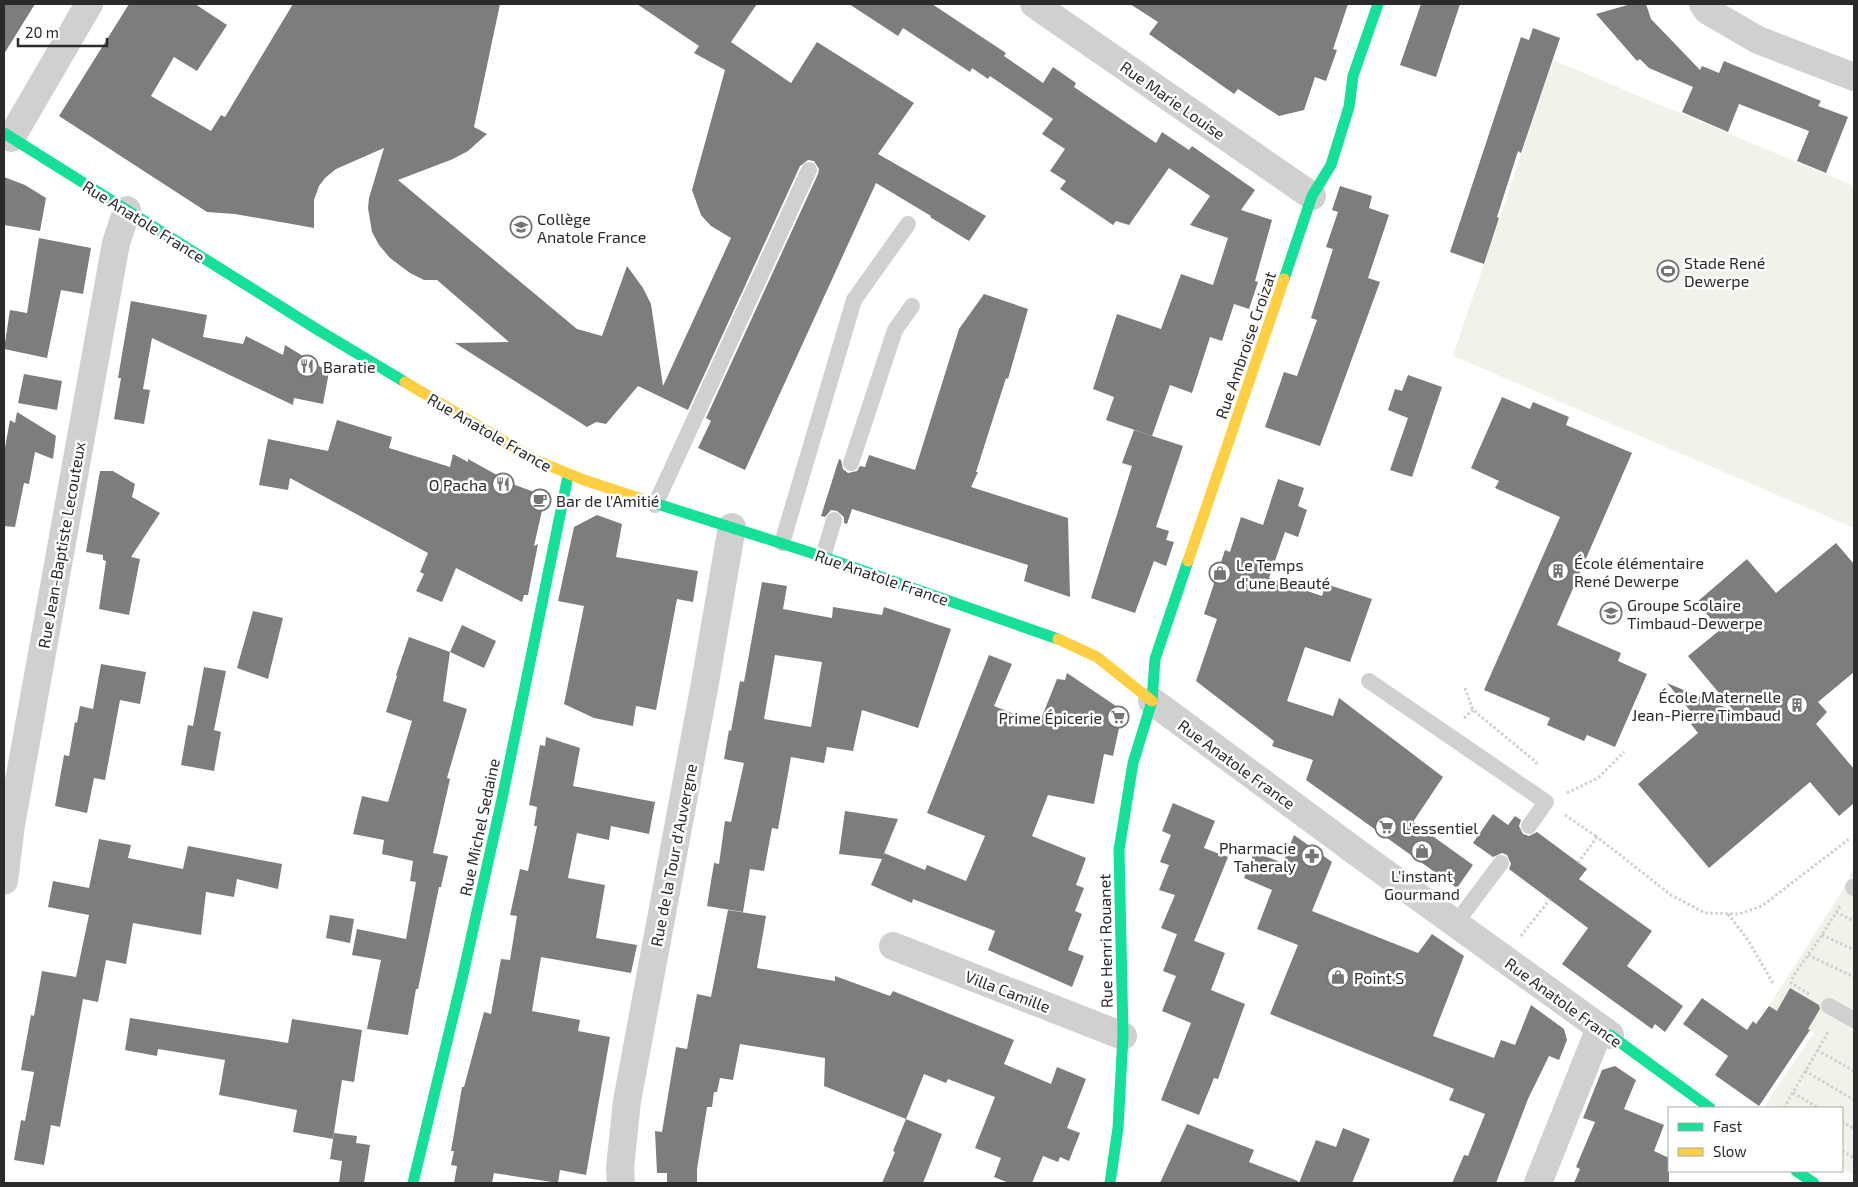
<svg xmlns="http://www.w3.org/2000/svg" width="1858" height="1187" font-family="'Exo 2',sans-serif">
<style>
.green{fill:#f0f3ea}
.building{fill:#7d7d7d;fill-rule:evenodd}
.lines{fill:none;stroke-linecap:round;stroke-linejoin:round}
.path{stroke:#d0d0d0;stroke-width:3;stroke-dasharray:2.5 2.5;stroke-linecap:butt}
.lane{stroke:#d0d0d0;stroke-width:16}
.street{stroke:#d0d0d0;stroke-width:28}
.fast{stroke:#16e098;stroke-width:11}
.slow{stroke:#ffcf43;stroke-width:11}
.labels{text-anchor:middle;dominant-baseline:central;stroke-width:5;stroke-linejoin:round;paint-order:stroke}
.street-label{font-size:16px;fill:#2b2b2b;stroke:#fff}
.poi-label{font-size:16px;fill:#2b2b2b;stroke:#fff;text-anchor:start}
</style>
<rect width="100%" height="100%" fill="#fff"/>
<g class="green">
<polygon points="1553,60 1854,186 1854,528 1453,356"/>
<polygon points="1854,867 1854,1176 1842,1167 1842,1108 1763,1108 1814,1033 1769,1006 1844,888"/>
</g>
<g class="building">
<polygon points="4,4 35,4 4,54"/>
<polygon points="129,4 195,4 227,25 197,71 174,57 151,96 211,131 221,115 225,117 293,4 500,4 474,127 487,134 468,151 453,159 398,180 577,329 602,336 627,266 643,288 651,304 663,386 731,238 711,226 701,215 692,190 725,70 694,53 699,46 637,4 757,4 731,42 791,83 817,42 914,103 878,154 986,216 969,241 930,217 931,216 876,183 745,470 698,448 711,421 706,418 818,174 819,169 814,161 808,160 800,166 688,410 638,386 606,424 596,422 587,427 455,343 509,342 437,280 424,280 410,273 390,258 379,245 372,232 368,208 369,198 384,148 336,169 325,178 319,186 314,200 314,228 235,214 207,212 59,116"/>
<polygon points="849,4 932,4 1006,53 1004,56 1043,83 1053,67 1076,83 1074,87 1156,143 1162,132 1189,150 1192,146 1255,190 1241,210 1272,220 1255,281 1258,282 1249,309 1234,304 1222,341 1210,337 1192,393 1170,385 1152,436 1106,420 1114,397 1093,389 1117,314 1161,329 1181,274 1213,285 1228,238 1190,225 1210,196 1169,168 1129,225 1116,221 1113,225 1060,189 1066,181 1050,171 1065,149 1042,134 1053,119 990,76 988,79 972,68 970,72 903,28 898,36"/>
<polygon points="1130,4 1348,4 1333,49 1337,50 1326,81 1315,77 1304,110 1279,116 1238,89 1234,94 1149,34 1158,22"/>
<polygon points="1421,4 1460,4 1436,77 1400,65"/>
<polygon points="1631,4 1646,4 1651,19 1700,70 1702,66 1719,73 1724,61 1821,101 1818,106 1848,117 1826,173 1797,161 1809,131 1739,104 1728,132 1682,112 1693,87 1649,68 1640,59 1637,61 1596,14"/>
<polygon points="1533,28 1560,38 1521,153 1518,151 1497,217 1499,218 1484,264 1450,252 1521,37 1529,40"/>
<polygon points="4,177 25,185 46,198 40,231 4,225"/>
<polygon points="1340,186 1372,196 1369,208 1389,215 1368,278 1380,282 1320,446 1265,427 1284,372 1297,376 1317,320 1311,318 1333,249 1326,247 1338,212 1332,210"/>
<polygon points="39,238 91,248 83,294 61,290 47,358 4,349 10,310 27,313"/>
<polygon points="984,294 1028,309 1008,379 1006,378 976,472 978,472 971,487 1068,518 1070,597 1024,581 1028,565 852,509 847,524 844,523 844,517 837,511 831,510 825,517 821,516 839,459 841,460 843,469 848,473 857,471 860,466 865,467 869,455 915,470 959,329"/>
<polygon points="131,301 207,315 203,337 243,344 246,336 283,355 285,345 329,372 323,404 294,398 293,405 152,338 143,389 150,390 144,424 114,419 121,378 118,378"/>
<polygon points="24,374 62,381 57,410 18,403"/>
<polygon points="1408,375 1442,387 1412,477 1390,470 1408,418 1388,410 1395,389 1402,391"/>
<polygon points="1502,397 1530,409 1533,402 1569,417 1566,425 1632,453 1557,625 1621,653 1618,661 1647,674 1615,747 1587,735 1584,741 1547,725 1550,718 1484,690 1560,517 1495,488 1499,481 1471,468"/>
<polygon points="17,412 56,436 53,459 35,452 29,484 24,483 15,527 4,526 4,453 10,420 15,423"/>
<polygon points="337,420 392,437 389,448 450,467 453,454 468,462 468,459 515,485 537,493 543,506 534,546 538,544 528,595 524,595 522,602 456,568 442,602 416,591 424,574 420,572 428,553 290,478 288,490 259,485 268,439 328,451"/>
<polygon points="1134,430 1183,446 1156,527 1169,531 1166,540 1174,542 1166,566 1154,561 1135,613 1091,598 1132,466 1122,463"/>
<polygon points="100,471 113,471 135,484 132,497 160,513 131,557 140,559 129,615 99,609 106,561 103,560 103,555 86,552"/>
<polygon points="1278,479 1304,488 1298,506 1307,510 1298,537 1285,532 1269,578 1322,596 1326,584 1372,599 1350,662 1305,647 1287,701 1333,716 1339,698 1443,777 1413,822 1473,865 1457,888 1306,780 1313,760 1272,746 1274,741 1196,681 1217,619 1204,614 1225,550 1230,552 1241,517 1263,525"/>
<polygon points="597,515 622,524 616,557 698,571 693,602 677,599 656,710 636,706 633,726 594,718 564,704 584,606 558,601 574,527"/>
<polygon points="1836,543 1854,564 1854,672 1818,702 1827,712 1816,724 1854,769 1854,803 1839,816 1810,782 1709,868 1638,784 1698,733 1691,724 1697,719 1667,683 1734,711 1688,656 1720,630 1697,602 1747,559 1776,593"/>
<path d="M762 582 787 586 783 609 832 618 833 607 882 615 884 607 951 629 918 728 862 710 853 751 827 747 824 763 791 757 778 829 772 828 764 871 750 869 743 912 707 906 714 863 719 864 725 821 731 822 744 763 724 759 729 730 731 731 740 681 744 682ZM775 655 822 662 811 727 764 719Z"/>
<polygon points="253,611 283,618 268,679 237,668"/>
<polygon points="462,625 496,641 484,668 450,652"/>
<polygon points="409,637 450,652 443,701 467,709 447,778 450,779 433,853 448,856 441,887 439,887 418,989 416,989 408,1035 367,1029 381,960 352,955 357,929 406,939 416,882 410,881 413,861 382,854 384,840 353,834 362,796 388,802 412,721 386,712 397,676 396,675"/>
<polygon points="989,655 1012,664 994,706 1039,724 1057,679 1065,680 1067,673 1116,706 1121,719 1113,756 1104,754 1094,804 1048,795 1032,836 1086,858 1076,885 1084,888 1075,911 1082,914 1068,950 1084,956 1072,987 988,950 995,931 913,899 912,903 871,885 882,859 839,854 845,811 898,819 883,856 884,853 925,870 927,865 966,881 985,836 927,813"/>
<polygon points="101,664 146,672 140,704 120,700 105,780 94,778 87,813 55,806 64,755 69,756 75,722 77,723 80,706 93,709"/>
<polygon points="204,667 226,671 214,730 221,732 214,771 181,765 188,725 193,726"/>
<polygon points="546,737 580,748 573,786 655,802 649,834 611,826 609,840 577,833 568,878 605,885 596,938 637,945 631,973 541,957 532,1011 580,1020 578,1031 610,1037 586,1175 560,1170 558,1183 494,1173 492,1183 454,1183 457,1166 451,1165 454,1151 451,1151 462,1087 464,1087 484,1012 491,1014 501,959 510,960 517,916 510,915 520,869 528,871 537,826 534,826 537,807 529,805 540,745 545,746"/>
<polygon points="1173,803 1215,821 1204,848 1228,857 1194,941 1161,928 1175,895 1159,890 1169,865 1160,862 1171,835 1162,831"/>
<polygon points="1493,814 1508,825 1515,816 1521,820 1519,826 1523,834 1529,836 1537,832 1587,869 1579,879 1652,931 1627,966 1683,1006 1665,1032 1655,1024 1652,1029 1562,964 1588,928 1509,869 1511,864 1507,855 1502,853 1493,857 1473,843"/>
<polygon points="1294,835 1332,862 1312,911 1418,953 1432,934 1464,956 1433,1036 1494,1058 1501,1040 1515,1045 1531,1005 1564,1029 1567,1040 1559,1060 1549,1056 1528,1099 1496,1183 1452,1183 1464,1155 1468,1156 1485,1114 1449,1100 1454,1089 1270,1014 1298,945 1257,929 1272,890 1244,878 1254,852 1283,863"/>
<polygon points="99,839 131,845 128,858 183,869 188,846 282,864 278,889 237,879 234,897 206,892 201,935 133,923 126,964 106,960 98,1002 83,999 60,1127 51,1125 44,1165 14,1160 21,1120 25,1121 34,1072 21,1070 31,1015 34,1016 42,971 76,977 89,915 48,907 53,881 89,888"/>
<polygon points="728,910 766,916 757,968 835,981 835,976 890,996 893,991 1014,1040 1004,1064 1051,1084 1057,1067 1086,1079 1067,1128 1080,1133 1069,1161 1060,1157 1058,1162 1043,1156 1032,1183 1009,1183 994,1177 1001,1158 975,1148 995,1097 948,1079 946,1083 924,1074 906,1119 824,1086 825,1058 740,1044 733,1080 720,1078 717,1092 714,1092 712,1107 707,1107 697,1169 697,1183 667,1183 667,1173 657,1173 655,1131 662,1132 676,1047 687,1049 697,994 711,997"/>
<polygon points="330,915 354,919 350,943 326,938"/>
<polygon points="1177,934 1225,953 1211,990 1245,1004 1218,1079 1214,1078 1199,1115 1161,1100 1191,1023 1162,1011 1176,976 1163,971"/>
<polygon points="1790,988 1819,1005 1820,1009 1808,1029 1810,1030 1759,1106 1715,1075 1728,1056 1683,1024 1702,998 1747,1030 1753,1021 1756,1024 1769,1006 1777,1011"/>
<polygon points="130,1018 288,1043 292,1019 362,1030 354,1082 342,1080 333,1139 293,1132 297,1110 219,1095 225,1060 158,1049 157,1056 125,1050"/>
<polygon points="1615,1066 1636,1080 1624,1109 1664,1125 1654,1151 1669,1158 1669,1183 1574,1183 1580,1169 1576,1167 1595,1122 1583,1118 1602,1070"/>
<polygon points="906,1119 942,1134 923,1183 882,1183 895,1152 893,1151"/>
<polygon points="1187,1124 1254,1150 1249,1162 1298,1181 1298,1183 1160,1183"/>
<polygon points="1343,1128 1370,1139 1352,1183 1299,1183 1316,1140 1336,1147"/>
<polygon points="334,1133 357,1136 356,1143 370,1145 364,1183 339,1183 342,1161 330,1159"/>
</g>
<g class="lines">
<g class="path">
<polyline points="1465,688 1473,710 1536,762 1537,767"/>
<polyline points="1464,718 1473,710"/>
<polyline points="1567,793 1598,778 1624,752"/>
<polyline points="1565,815 1597,837"/>
<polyline points="1578,863 1597,837 1671,895 1705,913 1739,914 1762,906 1849,839"/>
<polyline points="1836,912 1854,921"/>
<polyline points="1728,914 1748,940 1774,985"/>
<polyline points="1822,935 1854,950"/>
<polyline points="1521,936 1550,899"/>
<polyline points="1808,955 1854,977"/>
<polyline points="1809,994 1791,983 1794,975 1822,935 1840,906"/>
<polyline points="1817,1050 1854,1071"/>
<polyline points="1805,1071 1854,1100"/>
<polyline points="1793,1093 1819,1108"/>
<polyline points="1784,1108 1828,1032"/>
<polyline points="1842,1121 1854,1129"/>
<polyline points="1842,1151 1854,1158"/>
</g>
<g class="lane">
<polyline points="851,463 895,330 912,306"/>
<polyline points="655,505 809,170"/>
<polyline points="782,543 854,300 908,224"/>
<polyline points="823,557 834,520"/>
<polyline points="1369,681 1546,802 1529,826"/>
<polyline points="1853,887 1854,888"/>
<polyline points="1456,923 1501,863"/>
<polyline points="1829,1006 1854,1020"/>
</g>
<g class="street">
<polyline points="1034,4 1312,196"/>
<polyline points="1703,4 1708,11 1758,40 1854,77"/>
<polyline points="11,138 89,4"/>
<polyline points="1152,701 1359,854 1610,1035"/>
<polyline points="4,881 11,825 116,243 127,210"/>
<polyline points="893,946 1123,1036"/>
<polyline points="621,1183 620,1168 627,1101 705,683 732,527"/>
<polyline points="1538,1183 1600,1028"/>
</g>
<g class="fast">
<polyline points="4,133 318,330 405,382"/>
<polyline points="1284,279 1312,196 1331,165 1349,107 1353,76 1378,4"/>
<polyline points="651,502 818,555 1058,639"/>
<polyline points="1610,1035 1710,1108"/>
<polyline points="1796,1171 1814,1183"/>
<polyline points="413,1183 462,979 502,799 568,476"/>
<polyline points="1110,1183 1118,1128 1123,1036 1119,850 1133,763 1152,701 1155,659 1188,561"/>
</g>
<g class="slow">
<polyline points="405,382 535,460 584,480 651,502"/>
<polyline points="1188,561 1284,279"/>
<polyline points="1058,639 1097,657 1152,701"/>
</g>
</g>
<defs>
<g id="school-ring" transform="scale(1.125)"><circle r="9.5" fill="#fff" stroke="#757575" stroke-width="1.5"/><path d="M0-5L7-2L0 1L-7-2ZM-4 1L0 2.5L4 1V4Q0 6-4 4Z" fill="#757575"/></g>
<g id="stadium-ring" transform="scale(1.125)"><circle r="9.5" fill="#fff" stroke="#757575" stroke-width="1.5"/><path d="M0-5a6.5 5 0 1 0 0 10a6.5 5 0 1 0 0-10ZM-3.5-1.8h7v3.6h-7Z" fill="#757575"/></g>
<g id="restaurant-ring" transform="scale(1.125)"><circle r="9.5" fill="#fff" stroke="#757575" stroke-width="1.5"/><path d="M-5-6h1v4h1v-4h1v4h1v-4h1v5L-1.5 .5V6h-2V.5L-5-1ZM5-6V6H3V1.5H1.5Q1.5-4 5-6Z" fill="#757575"/></g>
<g id="cafe-ring" transform="scale(1.125)"><circle r="9.5" fill="#fff" stroke="#757575" stroke-width="1.5"/><path d="M-5.5-4.5H6V0H3Q3 3.5 0 3.5H-2.5Q-5.5 3.5-5.5 0ZM3-3.2v2h1.7v-2ZM-6 4.5H4V6H-6Z" fill="#757575"/></g>
<g id="building-ring" transform="scale(1.125)"><circle r="9.5" fill="#fff" stroke="#757575" stroke-width="1.5"/><path d="M-4-6H4V6H1V3H-1V6H-4ZM-2.5-4.3h1.7v1.8h-1.7ZM.8-4.3h1.7v1.8H.8ZM-2.5-1h1.7V.8h-1.7ZM.8-1h1.7V.8H.8Z" fill="#757575"/></g>
<g id="shop-ring" transform="scale(1.125)"><circle r="9.5" fill="#fff" stroke="#757575" stroke-width="1.5"/><path d="M-5-2.5h2.3a2.7 3.5 0 0 1 5.4 0H5L5.5 6h-11ZM-1.5-2.5h3a1.5 2.3 0 0 0-3 0Z" fill="#757575"/></g>
<g id="supermarket-ring" transform="scale(1.125)"><circle r="9.5" fill="#fff" stroke="#757575" stroke-width="1.5"/><path d="M-6-5.5h2.5l.6 2H6L4.5 2H-2.5L-4.4-4H-6ZM-1.5 3.2a1.3 1.3 0 1 0 .1 0ZM3 3.2a1.3 1.3 0 1 0 .1 0Z" fill="#757575"/></g>
<g id="pharmacy-ring" transform="scale(1.125)"><circle r="9.5" fill="#fff" stroke="#757575" stroke-width="1.5"/><path d="M-2-6h4v4h4v4h-4v4h-4v-4h-4v-4h4Z" fill="#757575"/></g>
</defs>
<g fill-rule="evenodd">
<use href="#school-ring" x="521" y="227"/>
<use href="#stadium-ring" x="1668" y="271"/>
<use href="#restaurant-ring" x="307" y="366"/>
<use href="#restaurant-ring" x="503" y="484"/>
<use href="#cafe-ring" x="540" y="500"/>
<use href="#building-ring" x="1558" y="571"/>
<use href="#shop-ring" x="1220" y="573"/>
<use href="#school-ring" x="1611" y="613"/>
<use href="#building-ring" x="1797" y="705"/>
<use href="#supermarket-ring" x="1118" y="717"/>
<use href="#supermarket-ring" x="1386" y="827"/>
<use href="#shop-ring" x="1422" y="851"/>
<use href="#pharmacy-ring" x="1312" y="856"/>
<use href="#shop-ring" x="1338" y="977"/>
</g>
<g class="labels">
<g class="street-label">
<text transform="translate(1173 100) rotate(35)">Rue Marie Louise</text>
<text transform="translate(144 221) rotate(32)">Rue Anatole France</text>
<text transform="translate(1245 345) rotate(-71)">Rue Ambroise Croizat</text>
<text transform="translate(490 432) rotate(30)">Rue Anatole France</text>
<text transform="translate(61 545) rotate(-80)">Rue Jean-Baptiste Lecouteux</text>
<text transform="translate(882 577) rotate(19)">Rue Anatole France</text>
<text transform="translate(1237 764) rotate(36)">Rue Anatole France</text>
<text transform="translate(479 827) rotate(-78)">Rue Michel Sedaine</text>
<text transform="translate(673 855) rotate(-79)">Rue de la Tour d'Auvergne</text>
<text transform="translate(1105 941) rotate(-91)">Rue Henri Rouanet</text>
<text transform="translate(1008 991) rotate(21)">Villa Camille</text>
<text transform="translate(1564 1002) rotate(36)">Rue Anatole France</text>
</g>
<g class="poi-label">
<text x="537" y="218">Collège<tspan x="537" dy="18">Anatole France</tspan></text>
<text x="1684" y="262">Stade René<tspan x="1684" dy="18">Dewerpe</tspan></text>
<text x="323" y="366">Baratie</text>
<text x="487" y="484" text-anchor="end">O Pacha</text>
<text x="556" y="500">Bar de l'Amitié</text>
<text x="1574" y="562">École élémentaire<tspan x="1574" dy="18">René Dewerpe</tspan></text>
<text x="1236" y="564">Le Temps<tspan x="1236" dy="18">d'une Beauté</tspan></text>
<text x="1627" y="604">Groupe Scolaire<tspan x="1627" dy="18">Timbaud-Dewerpe</tspan></text>
<text x="1781" y="696" text-anchor="end">École Maternelle<tspan x="1781" dy="18">Jean-Pierre Timbaud</tspan></text>
<text x="1102" y="717" text-anchor="end">Prime Épicerie</text>
<text x="1402" y="827">L'essentiel</text>
<text x="1296" y="847" text-anchor="end">Pharmacie<tspan x="1296" dy="18">Taheraly</tspan></text>
<text x="1422" y="875" text-anchor="middle">L'instant<tspan x="1422" dy="18">Gourmand</tspan></text>
<text x="1354" y="977">Point S</text>
</g>
</g>
<rect width="1858" height="1187" fill="none" stroke="#2b2b2b" stroke-width="10"/>
<rect x="1668" y="1107" width="175" height="65" fill="#ffffff" stroke="#aaaaaa"/>
<rect x="1678" y="1123" width="25" height="8" fill="#16e098" stroke="#aaaaaa"/>
<text x="1713" y="1132" font-size="15" fill="#2b2b2b">Fast</text>
<rect x="1678" y="1148" width="25" height="8" fill="#ffcf43" stroke="#aaaaaa"/>
<text x="1713" y="1157" font-size="15" fill="#2b2b2b">Slow</text>
<path d="M18 38v8h89v-8" fill="none" stroke="#2b2b2b" stroke-width="2.5"/>
<text x="25" y="38" font-size="15" fill="#2b2b2b" stroke="#ffffff" stroke-width="4" paint-order="stroke">20 m</text>
</svg>
